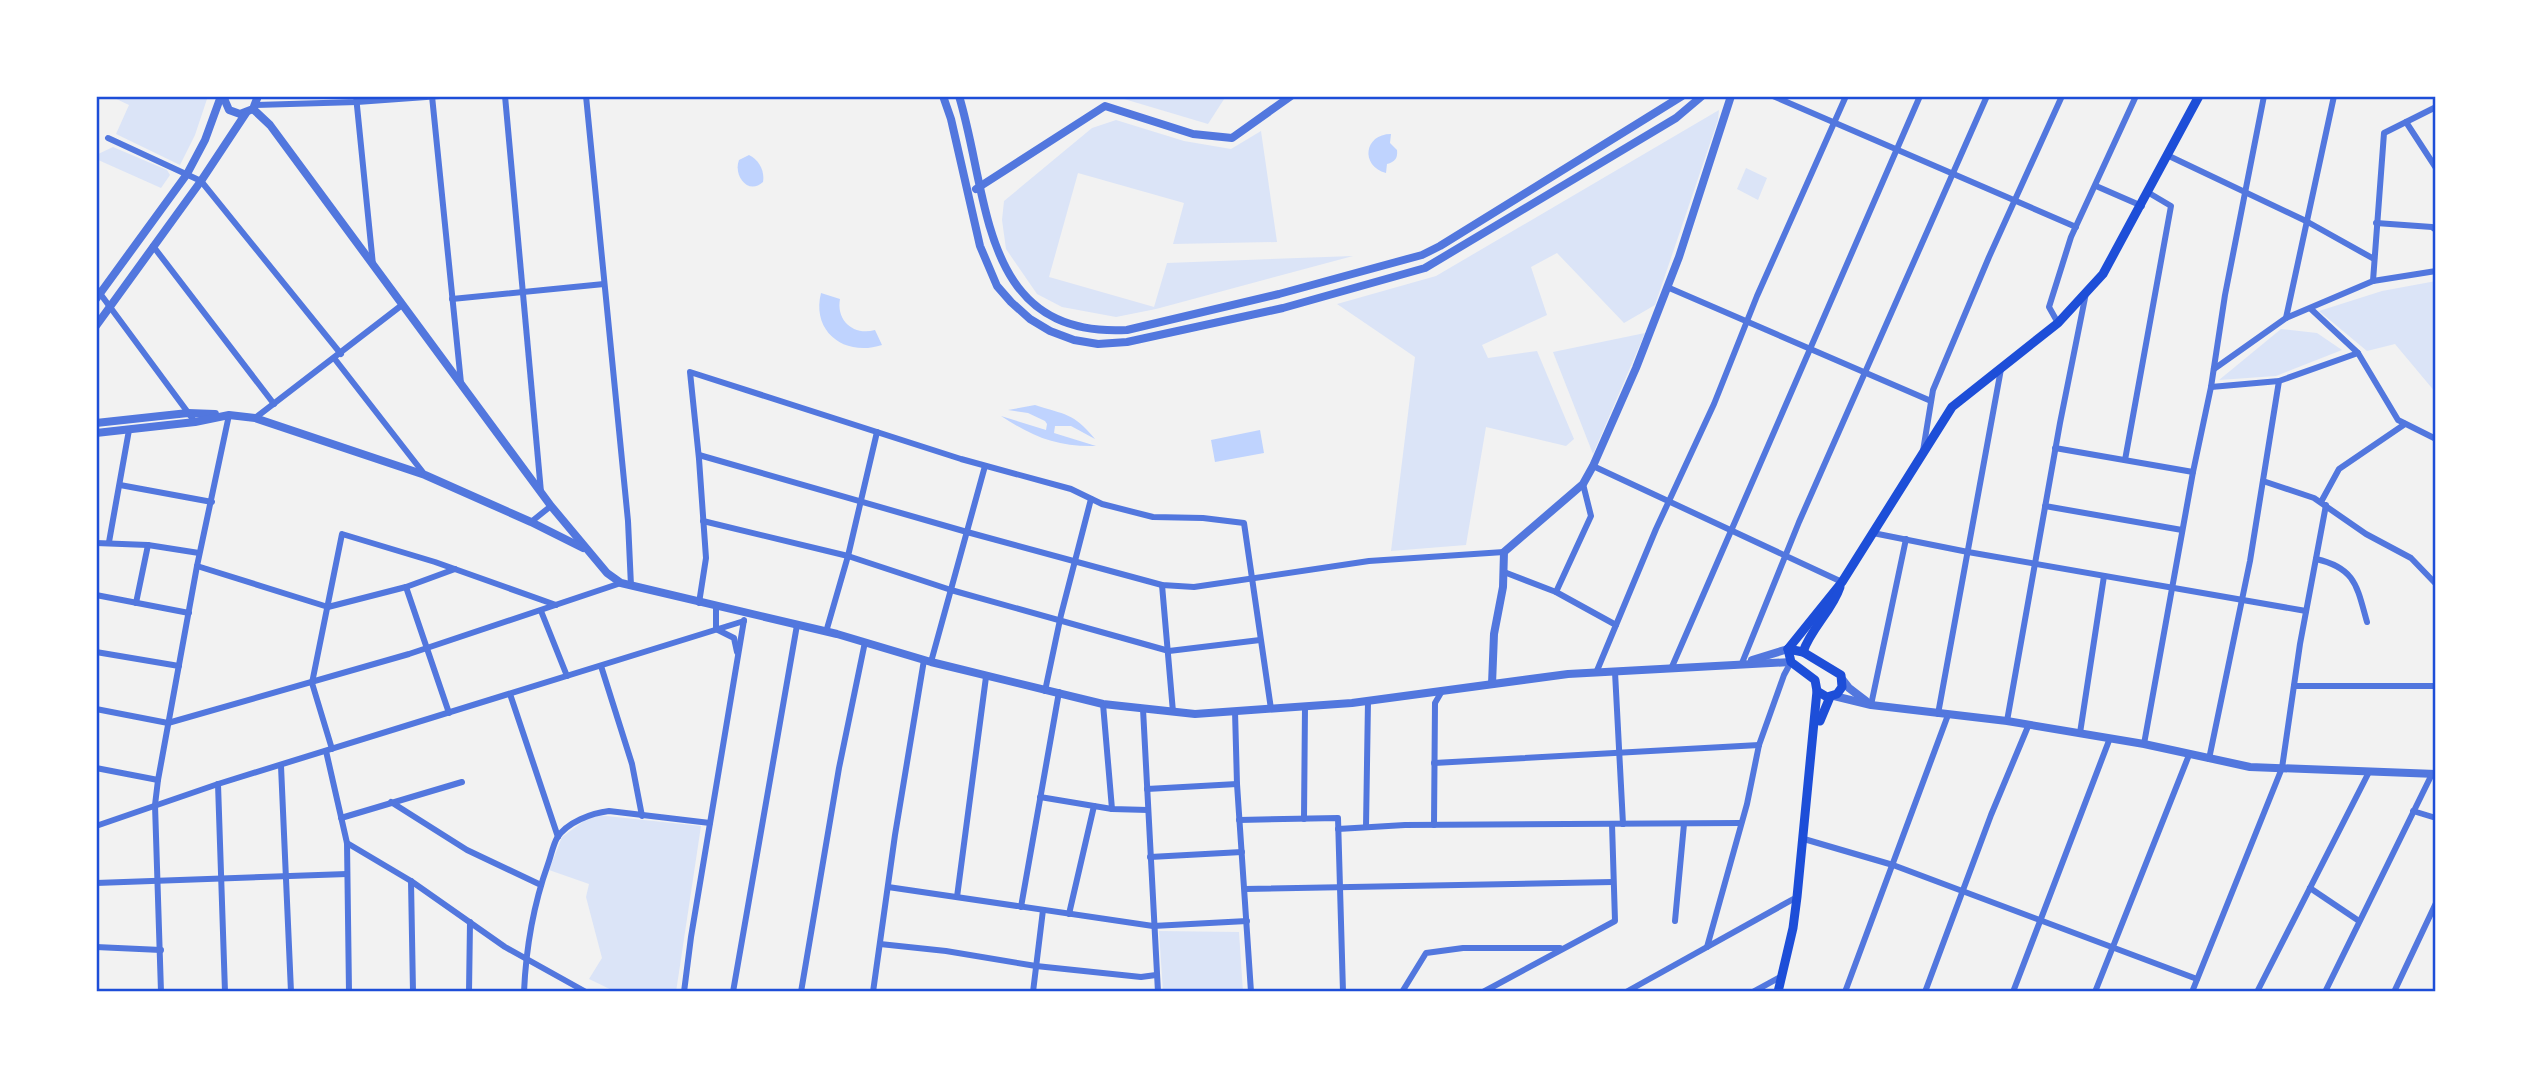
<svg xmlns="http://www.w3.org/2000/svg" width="2532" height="1088" font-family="'Varela Round',sans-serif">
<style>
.green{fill:#dbe4f7}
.water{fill:#bfd3fe}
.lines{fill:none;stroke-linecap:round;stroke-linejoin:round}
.minor{stroke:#5277de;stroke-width:6}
.tertiary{stroke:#5277de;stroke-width:8}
.secondary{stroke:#1d4ed8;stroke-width:9}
.neatline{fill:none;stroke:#1d4ed8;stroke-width:2.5}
</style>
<rect width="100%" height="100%" fill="#f2f2f2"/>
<g class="green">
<polygon points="110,96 208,96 195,135 180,165 116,134 129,105"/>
<polygon points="1114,96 1226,96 1208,124"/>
<polygon points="1719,110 1718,120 1655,305 1624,323 1557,253 1531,267 1547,315 1482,345 1488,358 1537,351 1574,439 1566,446 1486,427 1466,545 1391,551 1415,357 1337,304 1436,276"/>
<polygon points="1116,120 1184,141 1231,149 1261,131 1277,242 1173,244 1184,203 1078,173 1049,277 1154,307 1167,263 1353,256 1156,309 1116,317 1062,307 1037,294 1006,249 1002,220 1004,201 1092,128"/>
<polygon points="113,147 167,170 170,175 161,188 96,159 96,155"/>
<polygon points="1746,168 1767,178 1758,200 1737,189"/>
<polygon points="2436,281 2436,393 2395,344 2367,351 2319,311 2382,291"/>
<polygon points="2281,329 2317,333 2342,350 2276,376 2219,380"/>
<polygon points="1645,333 1593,454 1553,352"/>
<polygon points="597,815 701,826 676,992 616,992 589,979 602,958 586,897 589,884 549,870 562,837 584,821"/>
<polygon points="1159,931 1239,932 1243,992 1163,992"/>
</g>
<g class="water">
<path d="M1391 134 1390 143 1397 150C1398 158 1395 162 1387 164L1386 173C1360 166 1364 134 1391 134Z"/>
<path d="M749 155C759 160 765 171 763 182 748 196 733 175 739 160Z"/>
<path d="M821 293 840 299C836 321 854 336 875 330L882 345C846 357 811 333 821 293Z"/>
<path d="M1035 405C1065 415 1073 412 1095 439L1071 426H1055L1054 433 1096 446C1057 447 1033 437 1001 416L1046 430 1047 424 1045 421 1028 413 1008 410Z"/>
<polygon points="1260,430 1264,453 1215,462 1211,440"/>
</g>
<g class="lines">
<g class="minor">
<polyline points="356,96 373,265"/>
<polyline points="432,96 461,383"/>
<polyline points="505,96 541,492"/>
<polyline points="586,96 628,521 631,586"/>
<polyline points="1773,96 2076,227"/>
<polyline points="256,105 357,102 440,96"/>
<polyline points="2406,122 2436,168"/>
<polyline points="108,138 201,181 341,354"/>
<polyline points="2169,156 2306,221 2374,259"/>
<polyline points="2096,186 2142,206"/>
<polyline points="2376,223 2432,227 2436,230"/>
<polyline points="153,246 274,404"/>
<polyline points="2373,281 2384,133 2436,107"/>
<polyline points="1667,287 1931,401"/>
<polyline points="96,288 195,422"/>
<polyline points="452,299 604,284"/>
<polyline points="2311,309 2358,353 2398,420 2436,439"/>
<polyline points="2286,318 2334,96"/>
<polyline points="2058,323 2049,307 2071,237 2136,96"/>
<polyline points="334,358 425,475"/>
<polyline points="2214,369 2286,318 2373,281 2436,271"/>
<polyline points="2211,387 2279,381 2358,353"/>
<polyline points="255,418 402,305"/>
<polyline points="2055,448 2193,472"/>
<polyline points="1923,451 1933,390 1989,257 2062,96"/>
<polyline points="699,455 967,532 1162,585 1194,587 1369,561 1504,552"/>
<polyline points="2125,460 2171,206 2149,193"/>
<polyline points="1593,466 1842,582"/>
<polyline points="2263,481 2314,498 2366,534 2411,558 2436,584"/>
<polyline points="120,485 212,502"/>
<polyline points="2321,502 2339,469 2405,424"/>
<polyline points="2045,506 2182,530"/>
<polyline points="703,521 848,556 951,590 1169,651 1260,640"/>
<polyline points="531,522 551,506"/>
<polyline points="1873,533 1968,552 2306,611"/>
<polyline points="109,542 129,430"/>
<polyline points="96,543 148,545 199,553"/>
<path d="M2316 559C2356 568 2357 587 2367 622"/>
<polyline points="197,566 328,607 406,587 455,569"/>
<polyline points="1504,572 1556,592 1616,625"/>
<polyline points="1162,585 1173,712"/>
<polyline points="406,587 449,713"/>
<polyline points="1556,592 1591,516 1583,484"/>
<polyline points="96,595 189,613"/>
<polyline points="136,603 148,545"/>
<polyline points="699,603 706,558 699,459 690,372 961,459 1071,489 1102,504 1153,517 1203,518 1244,523 1271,709"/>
<polyline points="716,606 716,629 734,638 737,652"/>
<polyline points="541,611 567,676"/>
<polyline points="826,632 848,556 877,432"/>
<polyline points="96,652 179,666"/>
<polyline points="931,662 985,466"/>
<polyline points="1742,663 1799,522 1987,96"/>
<polyline points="601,666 632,764 642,816"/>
<polyline points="1671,669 1920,96"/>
<polyline points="1615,672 1623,824"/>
<polyline points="1596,673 1656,529 1714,404 1757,296 1846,96"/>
<polyline points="2294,686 2436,686"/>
<polyline points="1045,691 1061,615 1091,499"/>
<polyline points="510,694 558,837"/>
<polyline points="1103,704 1112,809"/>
<polyline points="1871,705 1906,539"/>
<polyline points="96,709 168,723 409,654 621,583"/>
<polyline points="1143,709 1158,992"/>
<polyline points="1235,711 1237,784 1251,992"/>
<polyline points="1938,714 2001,369"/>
<polyline points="2007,721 2060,423 2086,293"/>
<polyline points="2080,733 2104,576"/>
<polyline points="2144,744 2193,472 2211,387 2225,295 2264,96"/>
<polyline points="332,749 312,683 342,534 435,562 556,605"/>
<polyline points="326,751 347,843 349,992"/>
<polyline points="2209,759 2250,561 2279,381"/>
<polyline points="1434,763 1759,745"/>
<polyline points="281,766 291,992"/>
<polyline points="96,768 158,780"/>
<polyline points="218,784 225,992"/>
<polyline points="1147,789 1237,784"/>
<polyline points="1040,797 1112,809 1148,810"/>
<polyline points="391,802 467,850 541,885"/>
<polyline points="2413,811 2436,818"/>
<polyline points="341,818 462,782"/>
<polyline points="1304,819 1305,706"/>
<polyline points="1239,820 1338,818 1343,992"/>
<polyline points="1434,825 1435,703 1442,691"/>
<polyline points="96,826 218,784 744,621"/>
<polyline points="1366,827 1368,701"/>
<polyline points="1338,829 1405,825 1741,823"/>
<polyline points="1804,839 1893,865 2197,979"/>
<polyline points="347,843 411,881 505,947 586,992"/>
<polyline points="1150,857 1242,852"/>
<polyline points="411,881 413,992"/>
<polyline points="96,883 347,874"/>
<polyline points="888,887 1153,926 1247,921"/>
<polyline points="2310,888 2359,921"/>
<polyline points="1245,889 1613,882"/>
<polyline points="957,897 986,677"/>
<polyline points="1021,907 1059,692"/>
<polyline points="1069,914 1094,806"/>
<polyline points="1675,921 1684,824"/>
<polyline points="880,944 946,951 1036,966 1141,977 1156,975"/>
<polyline points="96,947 161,950"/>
<polyline points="1707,947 1747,804 1759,745 1784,675 1791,662"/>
<polyline points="161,992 155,805 158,780 197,566 229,415"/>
<polyline points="469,992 470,922"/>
<path d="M524 992C526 947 533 906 548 864 551 856 553 845 557 838 567 822 592 813 609 811L710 823"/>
<polyline points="684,992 691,937 744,620"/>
<polyline points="733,992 797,625"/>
<polyline points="801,992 839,768 865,642"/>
<polyline points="873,992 895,835 924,660"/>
<polyline points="1033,992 1043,910"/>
<polyline points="1402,992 1426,953 1463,948 1560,948"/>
<polyline points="1483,992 1615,921 1612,824"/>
<polyline points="1626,992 1797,897"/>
<polyline points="1753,992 1782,976"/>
<polyline points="1845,992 1948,715"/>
<polyline points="1925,992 1991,815 2029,724"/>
<polyline points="2013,992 2110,738"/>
<polyline points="2095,992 2189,755"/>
<polyline points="2192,992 2282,768 2300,644 2326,505"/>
<polyline points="2257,992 2369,772"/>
<polyline points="2325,992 2432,774"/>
<polyline points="2394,992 2436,903"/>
</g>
<g class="tertiary">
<polyline points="223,96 229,110 240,114 253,109 258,96"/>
<polyline points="943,96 951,119 980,246 997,286 1011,302 1030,319 1050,331 1074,340 1098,344 1127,342 1283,308 1425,268 1676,118 1702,96"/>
<path d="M959 96C990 198 980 338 1127 330L1279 294 1422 255 1440 246 1682 96"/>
<polyline points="253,109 270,125 551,506 607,573 621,583 837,634 931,662 1103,704 1195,714 1352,703 1568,674 1791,662"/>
<polyline points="976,189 1105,106 1193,134 1232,138 1291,96"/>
<polyline points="96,299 187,174 205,140 221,96"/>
<polyline points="96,326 201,181 246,113"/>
<polyline points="96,423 188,413 215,414"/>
<polyline points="96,433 195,422 229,415 255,418 425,475 531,522 583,548"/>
<polyline points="1752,660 1788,649"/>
<polyline points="1842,679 1849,688 1866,701"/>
<polyline points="1492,684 1494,634 1503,587 1504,552 1583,484 1593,466 1636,368 1679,257 1731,96"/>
<polyline points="1834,696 1871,705 2007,721 2144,744 2250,767 2436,774"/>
</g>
<g class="secondary">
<polyline points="1788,649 1842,582 1952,407 2058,323 2103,274 2199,96"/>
<polyline points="1788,649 1803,652 1841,675 1842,687 1837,694 1827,697 1817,691"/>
<path d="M1803 652C1811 628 1832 611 1840 587"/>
<polyline points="1820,721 1830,697"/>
<polyline points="1778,992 1793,928 1797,897 1817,691 1815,680 1791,662 1788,649"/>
</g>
</g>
<rect width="2532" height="1088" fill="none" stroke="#ffffff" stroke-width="196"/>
<rect x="98" y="98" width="2336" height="892" class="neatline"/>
</svg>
